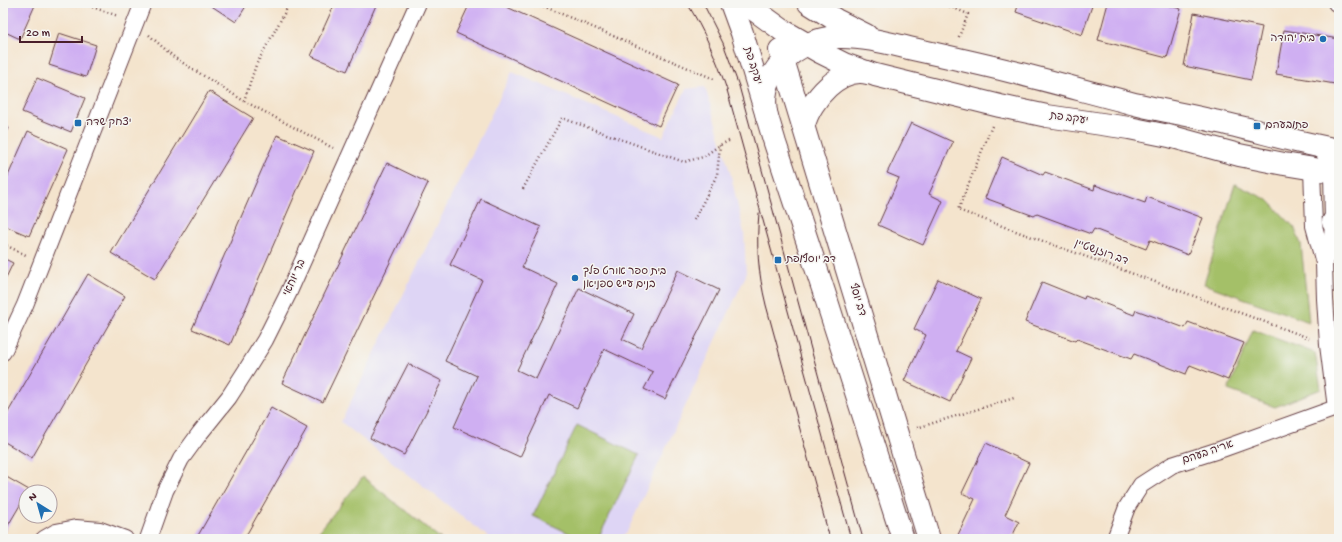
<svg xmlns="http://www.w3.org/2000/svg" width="1342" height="542" font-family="'Gochi Hand','Playpen Sans Hebrew',sans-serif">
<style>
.built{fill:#ded5f5}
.green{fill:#a4c067;stroke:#777049}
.building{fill:#cfaff2}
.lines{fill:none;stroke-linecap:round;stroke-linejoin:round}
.minor-casing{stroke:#643d43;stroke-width:18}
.secondary-casing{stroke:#643d43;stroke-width:24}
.path{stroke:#643d43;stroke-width:2.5;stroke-dasharray:1 3;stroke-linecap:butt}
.minor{stroke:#fff;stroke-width:16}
.secondary{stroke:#fff;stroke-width:22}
.tram{stroke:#4a1f2b;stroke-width:1}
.poi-dot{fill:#1f6fb2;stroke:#f6f6f2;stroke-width:1.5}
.labels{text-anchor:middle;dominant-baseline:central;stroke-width:3;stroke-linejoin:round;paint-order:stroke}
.poi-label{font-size:11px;fill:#4a1f2b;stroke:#f6f6f2;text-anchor:start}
.street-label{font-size:11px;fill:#4a1f2b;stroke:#f6f6f2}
</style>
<rect width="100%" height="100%" fill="#f6f6f2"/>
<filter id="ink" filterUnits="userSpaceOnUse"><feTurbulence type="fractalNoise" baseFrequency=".025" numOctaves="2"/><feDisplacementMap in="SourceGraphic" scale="8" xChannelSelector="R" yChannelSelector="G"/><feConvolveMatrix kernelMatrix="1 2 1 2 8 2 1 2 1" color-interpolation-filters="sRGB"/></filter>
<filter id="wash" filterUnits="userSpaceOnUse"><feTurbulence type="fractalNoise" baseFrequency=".012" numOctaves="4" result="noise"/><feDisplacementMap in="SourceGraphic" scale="16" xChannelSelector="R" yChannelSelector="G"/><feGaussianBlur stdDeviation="0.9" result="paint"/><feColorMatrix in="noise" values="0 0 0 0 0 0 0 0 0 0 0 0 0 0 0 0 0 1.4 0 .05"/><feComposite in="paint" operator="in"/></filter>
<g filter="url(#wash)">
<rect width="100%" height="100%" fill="#f4e4cd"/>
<polygon class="built" points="512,72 663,137 686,89 705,87 730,172 744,233 746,275 627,532 618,539 491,539 341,422"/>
<g class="green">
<polygon points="1235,184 1268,200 1294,227 1301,244 1309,322 1204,284"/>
<polygon points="1253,330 1315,353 1321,389 1275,407 1228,390"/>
<polygon points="577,425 639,455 598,539 581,539 533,516"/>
<polygon points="363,477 441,539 313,539"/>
</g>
<g id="blocks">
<g class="building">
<polygon points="3,3 36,3 20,39 3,31"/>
<polygon points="207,3 248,3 236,22"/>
<polygon points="335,3 377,3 347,71 311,56"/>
<polygon points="470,3 498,3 678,85 659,126 456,33"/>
<polygon points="1019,3 1093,3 1082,35 1016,12"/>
<polygon points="1108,3 1160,3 1181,9 1167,58 1098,40"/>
<polygon points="1194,13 1262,27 1251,80 1184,66"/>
<polygon points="1284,30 1339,39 1339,60 1335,84 1276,74"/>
<polygon points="59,33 96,45 86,77 49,65"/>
<polygon points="37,78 85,98 71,132 22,112"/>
<polygon points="209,91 253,118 155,279 111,253"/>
<polygon points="911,123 953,142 929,194 943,201 923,245 878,225 899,178 887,173"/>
<polygon points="3,125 9,128 3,141"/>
<polygon points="28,131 68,149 29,236 3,225 3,187"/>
<polygon points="277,135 314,151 230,345 192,329"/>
<polygon points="1002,157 1043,175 1045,172 1094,190 1095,185 1145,203 1147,197 1203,218 1188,255 1150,240 1146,249 1094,229 1091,234 1037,214 1034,216 985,198"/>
<polygon points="387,163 428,183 323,402 282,383"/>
<polygon points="481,199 541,227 522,267 558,284 517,370 536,379 579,288 634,314 622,339 641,348 678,270 719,290 665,399 644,389 653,372 604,349 577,408 549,395 520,457 454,427 477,376 445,361 482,280 450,265"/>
<polygon points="3,258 13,263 3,284"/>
<polygon points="88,274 125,296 32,458 3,441 3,421"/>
<polygon points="938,279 981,299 956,351 971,358 950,402 904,381 926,335 914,329"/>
<polygon points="1042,282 1084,299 1085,296 1134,315 1136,310 1185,328 1188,322 1244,343 1228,380 1190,365 1186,374 1134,354 1131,359 1077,339 1075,341 1025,322"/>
<polygon points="408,364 442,381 404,455 370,438"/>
<polygon points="271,408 307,428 244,539 196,539"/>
<polygon points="986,443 1029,463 1005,515 1019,522 1011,539 956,539 975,499 962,493"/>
<polygon points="3,475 29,490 28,492 26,492 26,495 3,534"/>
</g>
</g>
</g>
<g filter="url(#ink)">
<use href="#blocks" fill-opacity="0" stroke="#643d43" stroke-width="1"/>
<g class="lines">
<g class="minor-casing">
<g id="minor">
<polyline points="1336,3 1339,4"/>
<polyline points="1320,147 1326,156 1332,172 1333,222 1332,238 1324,263"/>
<polyline points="1312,169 1314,226 1324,263 1325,299 1328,345 1336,408"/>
<polyline points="3,352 25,305 143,3"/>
<polyline points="44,539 56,532 76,528 100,530 125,539"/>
<polyline points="148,539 165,491 181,459 200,433 229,397 247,369 265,340 288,294 418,3"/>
<polyline points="1115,539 1127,507 1141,485 1172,465 1222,449 1336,408 1339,408"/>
</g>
</g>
<g class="secondary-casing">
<g id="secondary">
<polyline points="731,3 742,33 775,143 824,292 903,539"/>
<polyline points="745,3 782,30 820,52 844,64 875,75 1000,106 1047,116 1129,128 1169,136 1239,155 1284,164 1339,173"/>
<polyline points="809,3 836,20 866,35"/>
<polyline points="780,50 929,539"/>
<path d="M767 117C756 73 797 39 837 37 863 36 888 43 913 49 945 56 977 63 1009 71 1053 82 1096 94 1139 105 1164 111 1189 115 1214 121 1256 130 1297 143 1339 150"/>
<path d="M804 125C810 100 840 66 868 73"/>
<polyline points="1333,222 1339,213"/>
</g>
</g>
<g class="path">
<polyline points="81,3 118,16"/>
<polyline points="536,3 714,79"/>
<polyline points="942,3 968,14 958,39"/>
<polyline points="149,35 175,58 244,101 333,148"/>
<polyline points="244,101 256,65 290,3"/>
<polyline points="992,126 958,210 1309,338"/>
<polyline points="523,189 562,118 684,162 703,157 720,145 731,140"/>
<polyline points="694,220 717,175 720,145"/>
<polyline points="3,244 26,255"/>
<polyline points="917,428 1014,398"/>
</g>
<use href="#minor" class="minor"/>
<use href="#secondary" class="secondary"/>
<g class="tram">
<path d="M687 3C704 30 717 60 727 90L851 539"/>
<polyline points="703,3 723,43 739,86 863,539"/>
<path d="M759 213C756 246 758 272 766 305L830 539"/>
</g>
</g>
</g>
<g class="poi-dot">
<circle cx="1323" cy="39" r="4"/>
<rect x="74" y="119" width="8" height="8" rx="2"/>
<rect x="1253" y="122" width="8" height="8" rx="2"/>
<rect x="774" y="256" width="8" height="8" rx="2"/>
<circle cx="575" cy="278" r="4"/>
</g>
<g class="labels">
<g class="poi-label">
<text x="1315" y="39" text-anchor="end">בית יהודה</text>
<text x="86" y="123">יצחק שדה</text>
<text x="1265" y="126">פת/בעהם</text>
<text x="786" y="260">דב יוסף/פת</text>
<text x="583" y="272">בית ספר אורט פלך<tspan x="583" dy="13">בנים ע"ש ספניאן</tspan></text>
</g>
<g class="street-label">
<text transform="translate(752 66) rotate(73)">יעקב פת</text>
<text transform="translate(1069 119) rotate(8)">יעקב פת</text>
<text transform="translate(1101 253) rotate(20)">דב רוזנשטיין</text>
<text transform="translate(295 278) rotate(-65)">בר יוחאי</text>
<text transform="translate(857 300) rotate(73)">דב יוסף</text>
<text transform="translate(1208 453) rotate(-19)">אריה בעהם</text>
</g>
</g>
<rect width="1342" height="542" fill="none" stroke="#f6f6f2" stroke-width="16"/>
<g transform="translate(38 504) rotate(323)"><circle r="19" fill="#f6f6f2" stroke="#b1a0a2"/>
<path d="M0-3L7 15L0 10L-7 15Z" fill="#1f6fb2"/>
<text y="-6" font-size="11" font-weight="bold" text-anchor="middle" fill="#4a1f2b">N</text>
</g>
<path d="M20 36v6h62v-6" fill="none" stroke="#4a1f2b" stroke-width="2"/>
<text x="26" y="36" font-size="12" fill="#4a1f2b" stroke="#f6f6f2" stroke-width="3" paint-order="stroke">20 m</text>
</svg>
